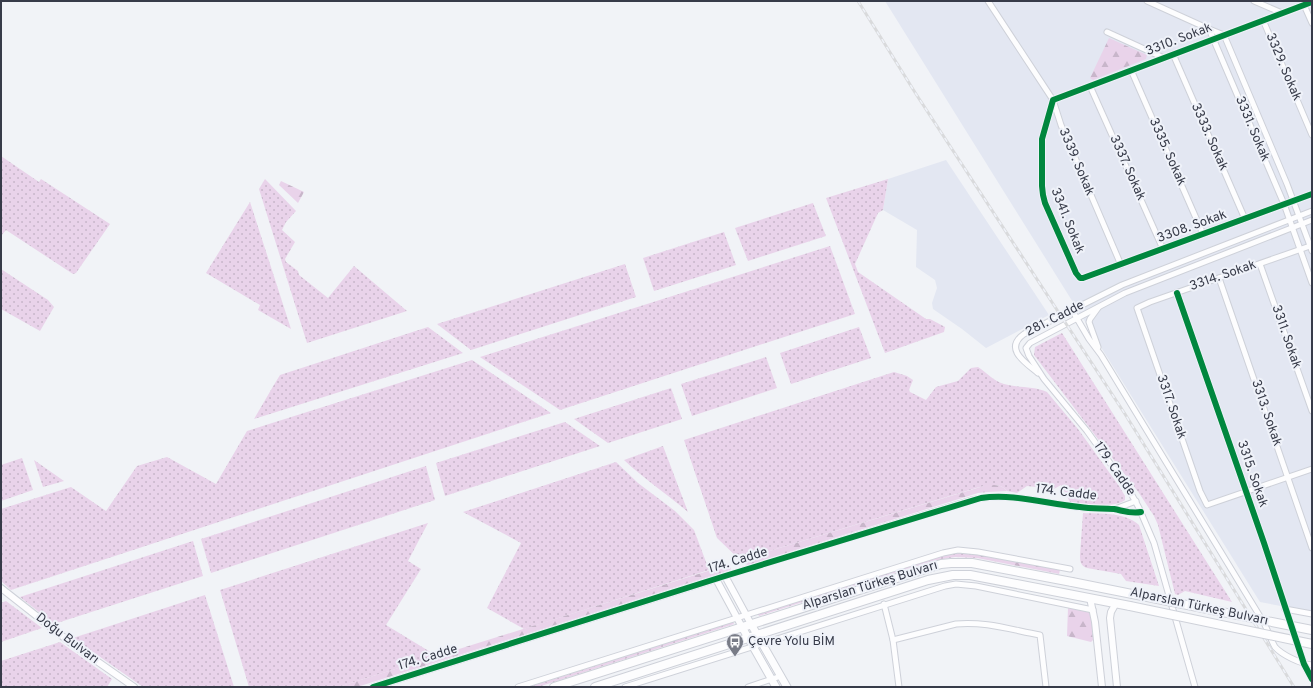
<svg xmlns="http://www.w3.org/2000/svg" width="1313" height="688" font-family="Overpass,sans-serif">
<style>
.built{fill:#e3e7f2}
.grass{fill:url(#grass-dots)}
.forest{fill:url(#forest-firs)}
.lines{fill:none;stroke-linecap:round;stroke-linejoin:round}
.minor-casing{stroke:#ced1d9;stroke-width:7}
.tertiary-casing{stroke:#ced1d9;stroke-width:8}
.secondary-casing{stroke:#ced1d9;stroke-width:9}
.trunk-casing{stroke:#ced1d9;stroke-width:10}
.minor{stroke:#fdfdfe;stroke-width:5}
.tertiary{stroke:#fdfdfe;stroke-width:6}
.secondary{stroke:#fdfdfe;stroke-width:7}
.trunk{stroke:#fdfdfe;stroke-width:8}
.rail-casing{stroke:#d9dadc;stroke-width:3}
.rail{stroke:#eff2f9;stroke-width:1.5;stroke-dasharray:4.5;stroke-linecap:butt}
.trunk-bridge-casing{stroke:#ced1d9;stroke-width:10;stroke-linecap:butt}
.trunk-bridge{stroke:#fdfdfe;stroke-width:8}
.cycleway-casing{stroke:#eff2f9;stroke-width:8}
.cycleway{stroke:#00873e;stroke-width:6}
.labels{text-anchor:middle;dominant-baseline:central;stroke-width:4;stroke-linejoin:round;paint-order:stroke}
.street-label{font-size:13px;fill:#373b49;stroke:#eff2f9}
.poi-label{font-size:13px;fill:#373b49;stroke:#eff2f9;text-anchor:start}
</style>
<defs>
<pattern id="grass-dots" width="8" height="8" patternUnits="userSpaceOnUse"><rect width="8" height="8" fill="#e9d3ea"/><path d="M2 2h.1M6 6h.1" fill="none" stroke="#c8b6ca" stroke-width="1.8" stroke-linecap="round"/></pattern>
<pattern id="forest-firs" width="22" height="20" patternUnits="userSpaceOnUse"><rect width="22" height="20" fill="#e9d3ea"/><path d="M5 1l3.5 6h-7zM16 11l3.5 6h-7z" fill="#c8b6ca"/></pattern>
</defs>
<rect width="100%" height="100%" fill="#f1f3f7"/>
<g class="built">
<polygon points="885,1 1312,1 1312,612 1260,602"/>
<polygon points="946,160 1049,315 986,348 962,329 933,309 932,303 937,288 935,280 916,267 917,230 883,210 888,179"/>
</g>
<g class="grass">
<polygon points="1,156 39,182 41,179 110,224 76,273 73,274 6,230 1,236"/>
<polygon points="265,179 296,211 286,222 282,230 295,242 285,259 286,262 298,271 299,275 328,298 354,266 407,311 307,343 259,189"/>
<polygon points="888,179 883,210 878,213 855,264 858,272 926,319 930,319 945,327 944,332 885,353 826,198"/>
<polygon points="250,202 291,329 258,310 260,305 206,273"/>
<polygon points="813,203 826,236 748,261 735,228"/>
<polygon points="724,232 736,265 654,291 643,258"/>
<polygon points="830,246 855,314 560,410 480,357"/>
<polygon points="625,264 636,297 471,350 437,324"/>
<polygon points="1,269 48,300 54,307 40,331 1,309"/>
<path d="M428 327 463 353 254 419C263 404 271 389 280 375Z"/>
<polygon points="859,327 871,358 791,384 780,353"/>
<polygon points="1062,333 1232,602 1185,591 1178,595 1175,594 1158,525 1154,516 1139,493 1034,355 1035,347"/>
<polygon points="766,357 777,388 692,416 681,384"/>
<polygon points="472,360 551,413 11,590 1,581 1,509 71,487 106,511 137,466 167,457 216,484 247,431"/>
<path d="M978 367C987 373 994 381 1004 384 1018 388 1034 386 1047 392L1078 429 1119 486 1125 496V500C1115 509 1083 503 1070 502L1061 485 1054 489 1027 486 1017 493 1007 491C999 481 987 486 976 488L740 560 717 538 684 440 894 372 907 376 913 380 909 390 910 392 926 400 936 387 958 381 971 368Z"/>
<polygon points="671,388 682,419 608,443 574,419"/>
<polygon points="565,422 600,446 445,496 436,463"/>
<path d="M663 446 688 512C667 494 644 479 624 460Z"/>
<polygon points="22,458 33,490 1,501 1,465"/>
<polygon points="34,460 64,481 43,487"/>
<polygon points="616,462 638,483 675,511 694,530 709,570 524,629 487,608 521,543 463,512"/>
<polygon points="426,466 435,500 211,573 201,539"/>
<path d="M1083 513C1101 514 1125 512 1139 525L1159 586 1126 581 1121 574 1087 568C1080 566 1080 560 1080 555Z"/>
<polygon points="428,523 408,561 421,569 386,625 437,656 338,687 249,687 220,590"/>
<polygon points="193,541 203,576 54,624 20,597"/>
<polygon points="959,553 977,555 977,558 955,557 932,561 759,616 758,614 941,556"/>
<polygon points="205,595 234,687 143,687 73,638"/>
<polygon points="6,601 42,628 1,642 1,603"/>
<polygon points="733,622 734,624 538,687 529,687"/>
<polygon points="60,642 112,679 107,687 1,687 1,661"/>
</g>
<g class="forest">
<polygon points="1109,38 1147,55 1146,59 1093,80 1090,78"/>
<polygon points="281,181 304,192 298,203 279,185"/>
<path d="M987 485C996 485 1001 484 1007 491L988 492 978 493 748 565 745 564 740 560Z"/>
<polygon points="977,555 1060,570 1059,574 977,558"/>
<polygon points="730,564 731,569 730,570 357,687 338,687"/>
<polygon points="1068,608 1091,612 1093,640 1091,642 1067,636"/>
</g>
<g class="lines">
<g class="minor-casing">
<g id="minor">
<polyline points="988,1 1053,100 1061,125 1121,265"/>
<polyline points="1147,1 1209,29"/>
<polyline points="1254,1 1282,13"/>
<polyline points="1312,2 1053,100 1042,139 1042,186 1043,195 1045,203 1076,273 1080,278 1083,278 1312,194"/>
<polyline points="1304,5 1312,23"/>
<polyline points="1263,20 1312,135"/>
<polyline points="1107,32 1164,58"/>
<polyline points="1173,54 1245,219"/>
<polyline points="1131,70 1203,234"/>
<polyline points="1090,86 1163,249"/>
<polyline points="1310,246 1150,302 1137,308 1200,491 1207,505 1312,469"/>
<polyline points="1312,251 1287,184 1224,35 1209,29 1284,204 1312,283"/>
<polyline points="1260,264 1312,411"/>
<polyline points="1219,278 1312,548"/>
<polyline points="1177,293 1264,543 1304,664 1312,679"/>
<path d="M1072 310 1089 339 1101 355 1264 623C1268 631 1271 640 1275 647 1282 655 1301 664 1312 665"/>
<polyline points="1098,347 1089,322 1090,319 1098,308"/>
<path d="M1038 373C1026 363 1003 349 1024 334L1122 285 1312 211"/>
<polyline points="1115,509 1136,501"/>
<path d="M725 576 971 500C1006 492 1042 502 1077 507 1089 509 1102 508 1114 509 1124 511 1131 514 1141 512"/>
<polyline points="884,604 893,640 899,687"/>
<polyline points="1285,609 1312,614"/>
<path d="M893 640 956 624C984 621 1012 630 1040 635L1046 687"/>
<polyline points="518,687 943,553 958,550 978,552 1070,569"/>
<polyline points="625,687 945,586 956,584 976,586 1093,610"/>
<polyline points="748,687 781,676"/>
<polyline points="1195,687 1154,543 1139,508 1128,488 1087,431 1044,379 1029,356 1026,348 1030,343 1125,293 1312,220"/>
</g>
</g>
<g class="tertiary-casing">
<g id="tertiary">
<polyline points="716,579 742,627"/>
<polyline points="1,588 71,643 134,687"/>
<polyline points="1090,598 1095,622 1102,687"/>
<polyline points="1116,603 1111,612 1110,618 1117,687"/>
<polyline points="373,687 725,576 751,624"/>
</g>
</g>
<g class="secondary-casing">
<g id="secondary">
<polyline points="751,624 787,687"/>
<polyline points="742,627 776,687"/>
</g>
</g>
<g class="trunk-casing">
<g id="trunk">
<polyline points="554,687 941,564 951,563 972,563 1072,582"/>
<polyline points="595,687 928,580 953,575 970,575 1130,606"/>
</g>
</g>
<use href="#minor" class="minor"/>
<use href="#tertiary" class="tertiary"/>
<use href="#secondary" class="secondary"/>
<use href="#trunk" class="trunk"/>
<g class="rail-casing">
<polyline id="rail" points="858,1 916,94 1125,414 1294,687"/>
</g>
<use href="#rail" class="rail"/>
<g class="trunk-bridge-casing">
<g id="trunk-bridge">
<polyline points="1072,582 1312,630"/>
<polyline points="1130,606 1312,644"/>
</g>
</g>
<use href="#trunk-bridge" class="trunk-bridge"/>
<g class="cycleway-casing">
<g id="cycleway">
<polyline points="1312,2 1053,100 1042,139 1042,186 1043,195 1045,203 1076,273 1080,278 1083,278 1312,194"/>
<polyline points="1177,293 1264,543 1304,664 1312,679"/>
<path d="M373 687 725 576 981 498C1013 493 1047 504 1080 507 1091 509 1102 508 1114 509 1124 511 1131 514 1141 512"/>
</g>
</g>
<use href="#cycleway" class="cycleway"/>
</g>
<defs>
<g id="bus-pin" transform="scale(0.9)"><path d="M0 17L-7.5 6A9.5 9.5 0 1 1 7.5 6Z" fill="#787b86" stroke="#eff2f9"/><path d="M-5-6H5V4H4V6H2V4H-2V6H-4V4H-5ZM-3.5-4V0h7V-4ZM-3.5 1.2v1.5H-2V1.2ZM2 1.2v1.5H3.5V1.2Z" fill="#fff"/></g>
</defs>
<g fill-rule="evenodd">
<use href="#bus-pin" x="735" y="642"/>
</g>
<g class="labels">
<g class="street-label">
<text transform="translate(1179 40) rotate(-21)">3310. Sokak</text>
<text transform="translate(1283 67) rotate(67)">3329. Sokak</text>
<text transform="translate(1252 129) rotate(67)">3331. Sokak</text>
<text transform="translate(1209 137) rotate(66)">3333. Sokak</text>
<text transform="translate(1167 152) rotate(66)">3335. Sokak</text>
<text transform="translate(1076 162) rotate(67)">3339. Sokak</text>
<text transform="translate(1127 168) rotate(66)">3337. Sokak</text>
<text transform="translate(1067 221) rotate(68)">3341. Sokak</text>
<text transform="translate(1192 227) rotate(-20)">3308. Sokak</text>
<text transform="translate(1223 276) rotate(-19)">3314. Sokak</text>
<text transform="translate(1055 319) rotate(-27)">281. Cadde</text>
<text transform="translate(1286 337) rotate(71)">3311. Sokak</text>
<text transform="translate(1171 407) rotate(71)">3317. Sokak</text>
<text transform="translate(1266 413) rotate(71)">3313. Sokak</text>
<text transform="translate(1114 469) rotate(55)">179. Cadde</text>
<text transform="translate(1252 474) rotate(71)">3315. Sokak</text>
<text transform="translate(1066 493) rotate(7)">174. Cadde</text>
<text transform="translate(738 561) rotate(-17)">174. Cadde</text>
<text transform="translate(870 586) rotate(-17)">Alparslan Türkeş Bulvarı</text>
<text transform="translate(1199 607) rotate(12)">Alparslan Türkeş Bulvarı</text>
<text transform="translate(67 639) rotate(37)">Doğu Bulvarı</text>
<text transform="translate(428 658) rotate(-17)">174. Cadde</text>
</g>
<g class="poi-label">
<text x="748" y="642">Çevre Yolu BİM</text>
</g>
</g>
<rect width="1313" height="688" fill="none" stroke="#373b49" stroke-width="4"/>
</svg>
